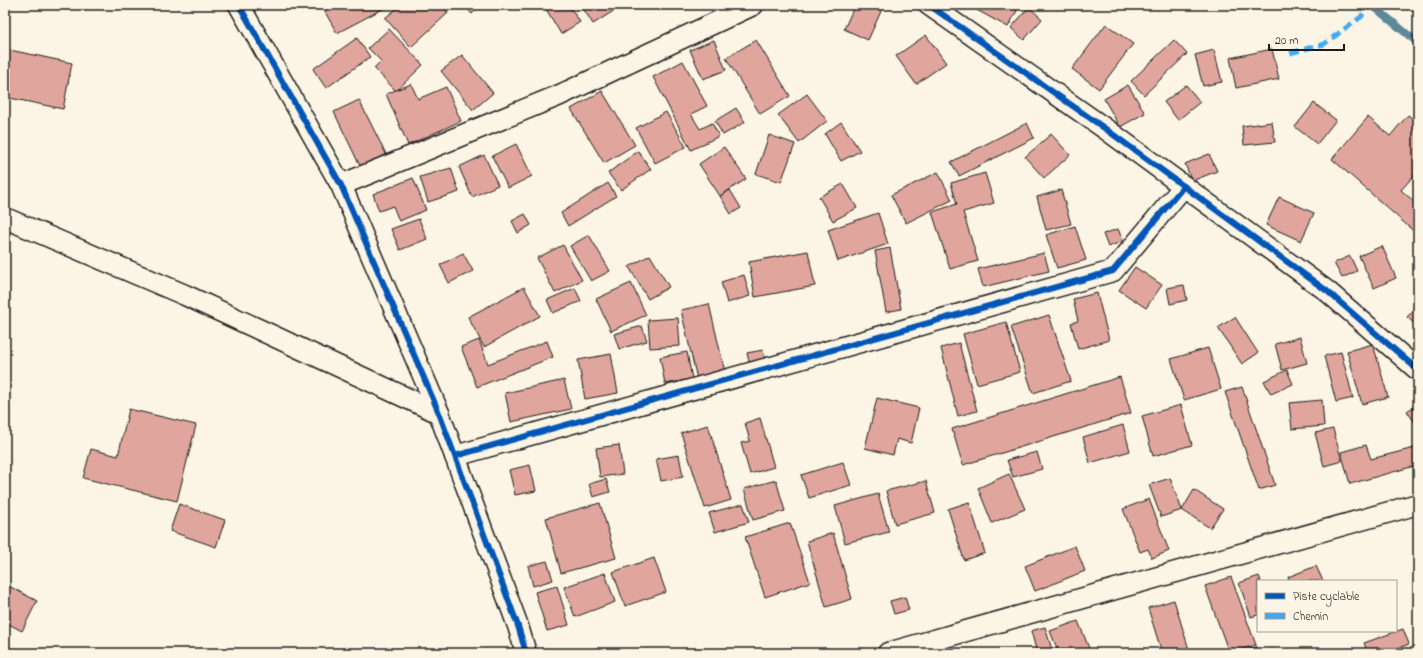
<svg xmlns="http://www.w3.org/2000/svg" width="1423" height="658" font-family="'Indie Flower',sans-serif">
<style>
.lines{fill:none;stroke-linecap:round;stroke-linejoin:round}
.stream{stroke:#5f8899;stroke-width:8}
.building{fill:#e0a69d;stroke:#1c1c1c}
.minor-casing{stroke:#1c1c1c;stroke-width:23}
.minor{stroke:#fcf5e5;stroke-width:20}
.quiet{stroke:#3fa9f5;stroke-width:5;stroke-dasharray:10 5;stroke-linecap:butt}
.cycleway-casing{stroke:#fcf5e5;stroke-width:8}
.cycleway{stroke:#0057b8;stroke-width:6}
</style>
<rect width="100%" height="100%" fill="#fcf5e5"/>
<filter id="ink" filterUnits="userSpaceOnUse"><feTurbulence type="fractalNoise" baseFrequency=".025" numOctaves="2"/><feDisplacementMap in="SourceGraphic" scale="8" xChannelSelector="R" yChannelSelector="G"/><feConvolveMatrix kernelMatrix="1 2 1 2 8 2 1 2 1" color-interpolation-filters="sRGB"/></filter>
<g filter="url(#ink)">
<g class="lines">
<polyline class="stream" points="1372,5 1418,43"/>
</g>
<g class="building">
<polygon points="321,5 390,5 337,33"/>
<polygon points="401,5 441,5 448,13 411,47 385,18"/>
<polygon points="463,5 480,5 472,14"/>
<polygon points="552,5 568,5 580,22 561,34 546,9"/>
<polygon points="581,5 623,5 593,24"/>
<polygon points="855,5 874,5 882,9 868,40 844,29"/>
<polygon points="975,5 1020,5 1008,27 973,8"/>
<polygon points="1029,7 1042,19 1024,40 1011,28"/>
<polygon points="1106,24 1133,44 1099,89 1072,69"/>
<polygon points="389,29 423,65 396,91 374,68 381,61 368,48"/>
<polygon points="926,35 946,63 916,84 896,56"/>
<polygon points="357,38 370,57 326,88 313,69"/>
<polygon points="714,40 726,70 703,79 690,50"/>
<polygon points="756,40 790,96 760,114 726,58"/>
<polygon points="1174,40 1187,54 1144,95 1131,81"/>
<polygon points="5,49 72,63 63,109 5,97"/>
<polygon points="1272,49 1279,79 1236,88 1230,58"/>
<polygon points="1214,50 1222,82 1203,86 1195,55"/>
<polygon points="462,55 493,93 473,110 441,71"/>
<polygon points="683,61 707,106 691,114 700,129 712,123 719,136 691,150 653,77"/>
<polygon points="411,84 418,99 446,87 461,121 408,145 386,94"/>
<polygon points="1128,85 1145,113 1120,127 1104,99"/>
<polygon points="1186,85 1200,102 1178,120 1164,102"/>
<polygon points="602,91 635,145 604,163 571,109"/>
<polygon points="807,94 827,121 799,143 778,115"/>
<polygon points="359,100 387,156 361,168 334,112"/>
<polygon points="1314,103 1336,120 1317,144 1295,127"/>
<polygon points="736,108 745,122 723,135 715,121"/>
<polygon points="666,112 686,147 655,163 636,128"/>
<polygon points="1408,115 1418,123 1418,171 1401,190 1418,205 1418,235 1332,159 1368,117 1390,136"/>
<polygon points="841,122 860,151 841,161 825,134"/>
<polygon points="1272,122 1275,142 1244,145 1242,126"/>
<polygon points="1027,123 1034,138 959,176 951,162"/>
<polygon points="1051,134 1070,155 1044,178 1025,157"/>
<polygon points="769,135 795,144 781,182 756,174"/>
<polygon points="516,144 532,176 508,188 492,156"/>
<polygon points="724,147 746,179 720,196 699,164"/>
<polygon points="638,151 651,169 621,190 608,173"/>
<polygon points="1209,154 1217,171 1192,181 1185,164"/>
<polygon points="484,155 498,185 472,197 459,167"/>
<polygon points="451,168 459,192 428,202 420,177"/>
<polygon points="938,172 952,200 906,223 891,195"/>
<polygon points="985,173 994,203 963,212 978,261 950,269 932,212 957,204 951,183"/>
<polygon points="413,178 426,210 399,221 393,206 379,211 373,194"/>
<polygon points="608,183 616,196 568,226 561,213"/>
<polygon points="843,184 857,208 833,221 819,197"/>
<polygon points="730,190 741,208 731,214 720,196"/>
<polygon points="1061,190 1071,224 1046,230 1037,197"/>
<polygon points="1279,197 1314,213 1301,241 1266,225"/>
<polygon points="878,213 888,244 838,261 828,230"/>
<polygon points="525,214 531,225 518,233 512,221"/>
<polygon points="419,219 427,239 400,250 391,229"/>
<polygon points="1075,226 1086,260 1057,268 1046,235"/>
<polygon points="1118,229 1123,241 1108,247 1103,234"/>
<polygon points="589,235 610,271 591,281 570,246"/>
<polygon points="563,245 582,280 555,293 537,258"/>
<polygon points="1382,246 1396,278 1374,288 1359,256"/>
<polygon points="890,248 901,309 886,312 875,251"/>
<polygon points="808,251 815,286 755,297 749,262"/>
<polygon points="463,253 473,271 449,283 440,265"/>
<polygon points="1044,253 1049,271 983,287 978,269"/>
<polygon points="650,255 669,287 648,299 629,267"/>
<polygon points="1350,256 1357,271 1342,278 1334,263"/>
<polygon points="1135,267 1162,285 1146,308 1119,290"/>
<polygon points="744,275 750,296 727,303 721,282"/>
<polygon points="631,283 646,315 611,331 596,299"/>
<polygon points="1184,285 1187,300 1170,304 1167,288"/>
<polygon points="524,287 540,316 484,347 468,317"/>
<polygon points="575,288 581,301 553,313 547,300"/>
<polygon points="1097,293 1109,340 1078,349 1071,323 1078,321 1073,299"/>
<polygon points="709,304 725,372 697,379 681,310"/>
<polygon points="1418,306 1418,327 1407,317"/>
<polygon points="1049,315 1071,381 1033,393 1011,327"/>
<polygon points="1235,317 1258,353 1242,364 1218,328"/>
<polygon points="678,318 680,346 650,348 648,320"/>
<polygon points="1006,322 1020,372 977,384 963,334"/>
<polygon points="642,326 647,341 619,349 614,334"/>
<polygon points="1300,337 1307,363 1282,370 1275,344"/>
<polygon points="479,340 488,364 547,341 553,357 477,387 461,347"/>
<polygon points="959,343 977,411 958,416 941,348"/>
<polygon points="1373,344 1388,397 1362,404 1347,351"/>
<polygon points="1208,348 1221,389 1184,400 1171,359"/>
<polygon points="763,350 766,363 750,366 747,353"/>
<polygon points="687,352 692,379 665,384 660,357"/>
<polygon points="1341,352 1353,398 1336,402 1324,356"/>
<polygon points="611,354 618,393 585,399 578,360"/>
<polygon points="1287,370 1293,384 1271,394 1264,381"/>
<polygon points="1120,377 1131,413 963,465 952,429"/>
<polygon points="564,380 571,409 511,422 505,393"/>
<polygon points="1242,387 1275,485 1259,490 1225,392"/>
<polygon points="877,398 919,408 911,443 897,439 893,455 865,448"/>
<polygon points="1322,400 1324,426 1292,429 1289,403"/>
<polygon points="1418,404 1418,427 1407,411"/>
<polygon points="1181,405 1192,445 1153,456 1142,416"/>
<polygon points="129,409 196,425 177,501 83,478 91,449 118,456"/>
<polygon points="760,418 774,467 750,474 741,443 750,441 745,423"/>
<polygon points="708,425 731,500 705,508 681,433"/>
<polygon points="1123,425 1130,451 1090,463 1083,437"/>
<polygon points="1333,429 1342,461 1324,466 1315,433"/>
<polygon points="619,445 623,474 600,477 596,448"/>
<polygon points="1366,445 1371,459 1418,447 1418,465 1350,484 1341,452"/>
<polygon points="1037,452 1042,469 1013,477 1007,460"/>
<polygon points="679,455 683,477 661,481 656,459"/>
<polygon points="843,462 851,485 809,498 801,475"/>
<polygon points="530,465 536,491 515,495 509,470"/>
<polygon points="1009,474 1025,509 992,523 978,488"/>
<polygon points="1170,478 1182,510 1161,517 1149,485"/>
<polygon points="606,479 610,492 593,497 589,484"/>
<polygon points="776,480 785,511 753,520 744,489"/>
<polygon points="926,481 935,513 895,524 886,491"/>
<polygon points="1194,490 1223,509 1210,528 1182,510"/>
<polygon points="878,494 889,532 845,543 835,506"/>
<polygon points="1149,499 1169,551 1152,558 1148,549 1140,552 1123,509"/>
<polygon points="969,502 985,553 964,560 948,509"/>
<polygon points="600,503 616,558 561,573 546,518"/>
<polygon points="179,504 225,520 216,547 170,531"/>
<polygon points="743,504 749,522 715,532 709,513"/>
<polygon points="790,523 810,582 765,597 745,537"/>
<polygon points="833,533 852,599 826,607 807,541"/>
<polygon points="1075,546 1085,571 1035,591 1025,566"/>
<polygon points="654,558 666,592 625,606 613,572"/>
<polygon points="547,561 553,580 533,586 528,566"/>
<polygon points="1316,566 1323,581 1289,581 1288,577"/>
<polygon points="605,573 615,602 575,617 564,587"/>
<polygon points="1259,576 1261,581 1258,581 1258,615 1251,617 1239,583"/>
<polygon points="1231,577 1256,645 1229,653 1205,586"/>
<polygon points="5,584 37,601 22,631 5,622"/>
<polygon points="557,586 569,625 547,631 535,592"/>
<polygon points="905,597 909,610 894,614 890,601"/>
<polygon points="1174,600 1190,653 1162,653 1148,608"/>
<polygon points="1078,621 1091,653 1059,653 1050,631"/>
<polygon points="1045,627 1053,653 1037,653 1031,631"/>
<polygon points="1403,629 1409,644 1385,653 1368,653 1364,643"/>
<polygon points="1256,647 1258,653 1240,653 1240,652"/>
</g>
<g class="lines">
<g class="minor-casing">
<g id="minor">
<polyline points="239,5 341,185 439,413 518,626 526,653"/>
<polyline points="929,5 1107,130 1327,291 1418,370"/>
<polyline points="341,185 560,95 753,5"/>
<polyline points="5,218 185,295 439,413"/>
<polyline points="455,456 1113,271 1184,186"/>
<polyline points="888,653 1418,504"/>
</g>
</g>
<use href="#minor" class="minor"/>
<polyline class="quiet" points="1290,53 1324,44 1361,17 1369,5"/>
<g class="cycleway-casing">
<g id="cycleway">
<polyline points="239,5 341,185 439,413 518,626 526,653"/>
<polyline points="929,5 1107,130 1327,291 1418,370"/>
<polyline points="455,456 1113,271 1184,186"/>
</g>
</g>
<use href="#cycleway" class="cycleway"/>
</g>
</g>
<rect width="1423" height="658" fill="none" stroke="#fcf5e5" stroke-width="20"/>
<rect x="10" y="10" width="1403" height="638" fill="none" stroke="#1c1c1c" stroke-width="1.5" filter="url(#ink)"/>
<rect x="1257" y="580" width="140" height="52" fill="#fcf5e5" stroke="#a29e95"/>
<rect x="1265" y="593" width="20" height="6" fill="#0057b8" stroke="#a29e95"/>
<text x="1293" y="600" font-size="12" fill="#1c1c1c">Piste cyclable</text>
<rect x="1265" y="613" width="20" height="6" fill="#3fa9f5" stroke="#a29e95"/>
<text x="1293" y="620" font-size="12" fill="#1c1c1c">Chemin</text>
<path d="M1269 44v6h75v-6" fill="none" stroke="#1c1c1c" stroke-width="2"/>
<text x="1275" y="44" font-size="12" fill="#1c1c1c" stroke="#fcf5e5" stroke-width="3" paint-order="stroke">20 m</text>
</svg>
